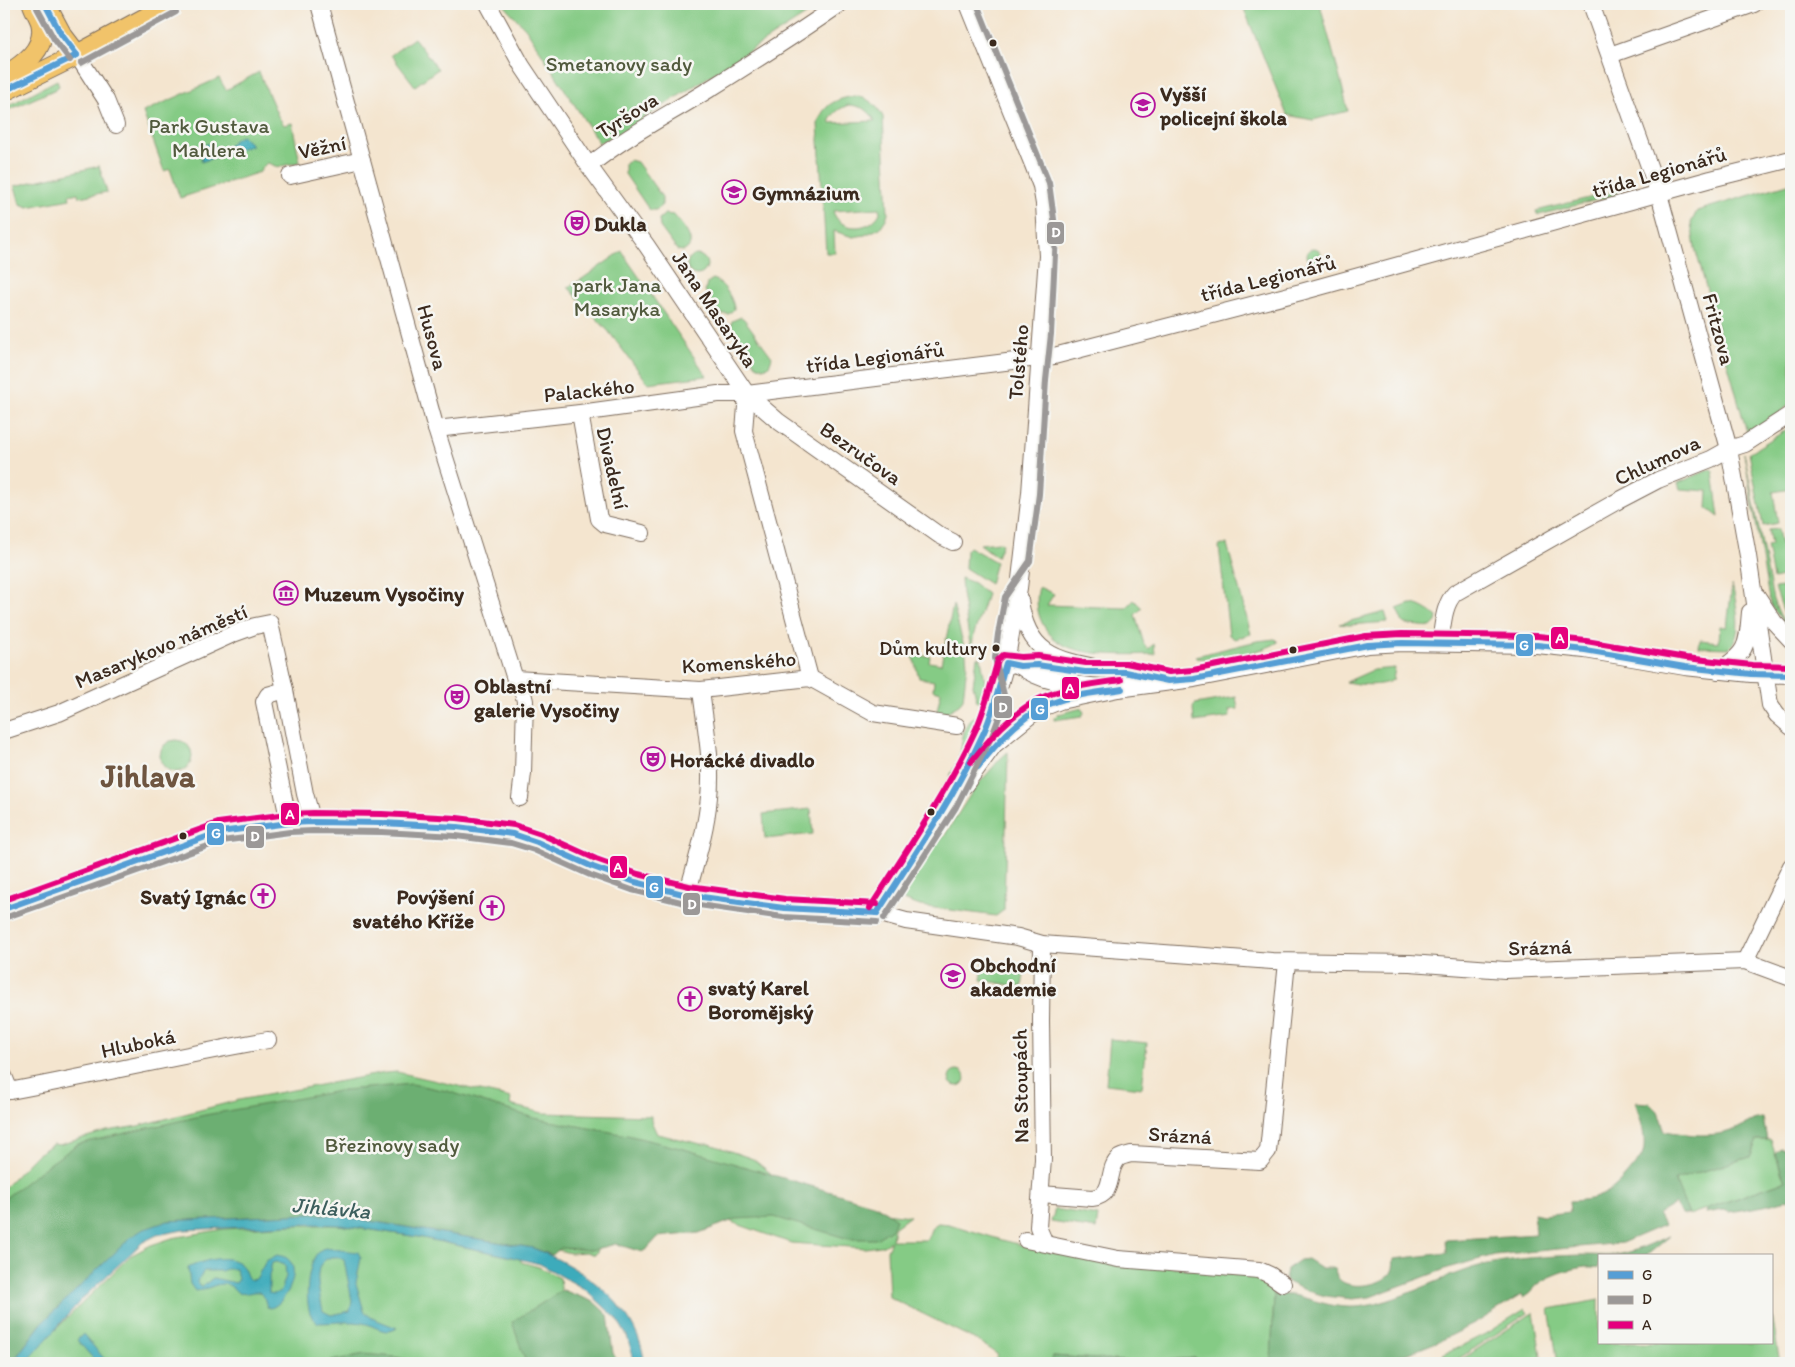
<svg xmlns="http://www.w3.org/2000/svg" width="1795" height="1367" font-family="Itim,sans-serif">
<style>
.green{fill:#85cb85;stroke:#607a52;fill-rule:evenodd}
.forest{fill:#6caf72;stroke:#546c48}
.water{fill:#3dabbb;stroke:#3c6a6c;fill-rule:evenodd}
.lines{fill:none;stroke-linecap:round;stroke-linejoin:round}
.minor-casing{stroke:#7c6b5c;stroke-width:18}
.major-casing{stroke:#7c6b5c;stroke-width:22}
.minor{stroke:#fff;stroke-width:16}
.major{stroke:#f1c36a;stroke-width:20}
.bus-1-casing{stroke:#f6f6f2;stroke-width:10}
.bus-2-casing{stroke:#f6f6f2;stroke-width:10}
.bus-3-casing{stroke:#f6f6f2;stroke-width:10}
.bus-1{stroke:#559ed5;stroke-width:6}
.bus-2{stroke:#9b9897;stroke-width:6}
.bus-3{stroke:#e5007d;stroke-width:6}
.bus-dot{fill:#3b2a1e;stroke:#f6f6f2;stroke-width:2}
.labels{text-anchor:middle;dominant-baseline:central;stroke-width:5;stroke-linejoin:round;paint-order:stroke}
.bus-label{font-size:20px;fill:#3b2a1e;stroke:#f6f6f2;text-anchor:end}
.park-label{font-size:21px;fill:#515a3d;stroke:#f6f6f2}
.poi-label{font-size:21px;font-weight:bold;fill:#3b2a1e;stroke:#f6f6f2;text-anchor:start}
.street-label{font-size:21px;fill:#3b2a1e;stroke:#f6f6f2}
.water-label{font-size:22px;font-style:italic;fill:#3c5e5d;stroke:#f6f6f2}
.town-label{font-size:31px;font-weight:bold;fill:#6e5540;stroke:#f6f6f2}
.line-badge{stroke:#f6f6f2;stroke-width:2}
.badge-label{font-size:14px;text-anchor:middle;font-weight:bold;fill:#fff}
</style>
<rect width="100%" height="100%" fill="#f6f6f2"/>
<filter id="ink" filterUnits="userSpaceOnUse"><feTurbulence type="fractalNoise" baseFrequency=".02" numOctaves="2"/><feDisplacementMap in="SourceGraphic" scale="10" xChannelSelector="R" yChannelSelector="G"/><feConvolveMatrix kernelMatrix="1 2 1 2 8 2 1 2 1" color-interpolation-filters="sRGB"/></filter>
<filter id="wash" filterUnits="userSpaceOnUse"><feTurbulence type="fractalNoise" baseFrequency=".0096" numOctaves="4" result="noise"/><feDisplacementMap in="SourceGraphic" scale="20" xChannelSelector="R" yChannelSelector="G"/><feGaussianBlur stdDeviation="1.12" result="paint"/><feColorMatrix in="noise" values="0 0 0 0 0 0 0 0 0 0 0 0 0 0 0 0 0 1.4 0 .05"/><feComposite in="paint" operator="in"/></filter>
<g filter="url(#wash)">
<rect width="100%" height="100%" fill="#f4e5cf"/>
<g class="green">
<polygon points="503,4 772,4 783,9 801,4 823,4 625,130 599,143 526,29"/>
<path d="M1242 4H1320C1329 40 1340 75 1348 111L1313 120 1287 115Z"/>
<polygon points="414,38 438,69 415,86 391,55"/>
<polygon points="259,72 278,116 284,125 292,123 300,162 277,167 271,164 267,163 262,168 260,172 180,198 170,169 164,171 143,112 219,78 226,90"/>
<polygon points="57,80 59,86 56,89 4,112 4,108"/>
<path d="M855 96C869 98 877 105 883 117L888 213 886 219 880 228 865 235 853 237 834 231 835 253H826L818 124C823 104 836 99 855 96ZM849 105C861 106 870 110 875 121L829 123C832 113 840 108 849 105ZM879 208 880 213C870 232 839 232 833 211Z"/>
<polygon points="630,160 637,162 662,197 662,205 656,210 650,210 648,208 625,174 625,164"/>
<polygon points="99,166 107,192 79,197 78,193 69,195 70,199 28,207 20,204 15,186"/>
<polygon points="1791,183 1791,403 1770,422 1748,436 1695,248 1691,223 1697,211"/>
<polygon points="1617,191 1618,193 1612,196 1539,215 1537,214 1536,211"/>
<path d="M665 214 674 215C680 223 696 239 688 248 685 252 682 251 677 250L660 227 659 219Z"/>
<circle cx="1314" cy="255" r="7"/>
<polygon points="622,251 626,258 707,376 648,383 609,332 568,287 582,279"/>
<circle cx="697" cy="265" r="10"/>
<path d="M713 279C722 281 734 299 734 309L729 314H720L705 291 707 283Z"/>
<polygon points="741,317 744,319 772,357 769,366 763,368 756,365 731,331 730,328 732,321"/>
<polygon points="1791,427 1791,464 1788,464 1791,489 1773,492 1778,523 1763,526 1749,453"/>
<polygon points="1744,453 1773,600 1780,615 1791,633 1772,607 1769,599"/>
<polygon points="1711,469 1713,472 1719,517 1707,508 1708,491 1680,489 1678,483"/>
<polygon points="1778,529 1787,576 1773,579 1767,546 1771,545 1768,530"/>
<polygon points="999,542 1002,544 997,557 980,544"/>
<polygon points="1227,544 1251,634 1235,639 1229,635 1219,546"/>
<polygon points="969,547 996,562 990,584 965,568 966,550"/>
<polygon points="961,578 974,583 987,594 974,634 971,650 962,593"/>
<path d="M1732 585C1736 601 1744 637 1729 648L1699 647 1700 640 1719 642 1720 626 1727 627Z"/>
<polygon points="1791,586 1791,621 1784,613 1775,588"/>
<path d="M1039 587 1054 594 1047 605 1126 608 1134 600 1142 608 1135 615 1144 644 1148 649 1154 644 1155 654C1130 655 1095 656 1071 648 1045 639 1032 613 1039 587Z"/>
<path d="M1410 604C1417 603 1431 611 1437 617L1436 622 1431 627 1410 625 1403 623 1397 609Z"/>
<polygon points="953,605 966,654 967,665 963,699 959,705 943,714 936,715 941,692 933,690 934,681 919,678 913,656 930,656 929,662 941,664"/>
<polygon points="1385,612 1388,622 1349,625 1339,624"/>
<path d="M1275 639 1278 642C1262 653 1215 661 1196 658V656L1257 641Z"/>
<path d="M977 657 981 658C983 673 989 690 982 704L977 701 973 685Z"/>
<path d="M1395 668 1393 680C1380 687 1361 685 1346 682L1373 670Z"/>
<polygon points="1236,697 1238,709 1229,710 1230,717 1194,722 1193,707 1195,704"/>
<polygon points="1082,708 1084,713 1082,716 1054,720 1054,718 1059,714"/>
<path d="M979 716 964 752 950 776C953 770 957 764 959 757 964 744 960 719 979 716Z"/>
<circle cx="176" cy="756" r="16"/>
<polygon points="1008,752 1004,910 996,916 920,906 901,899 933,847 944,836 974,789 1001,758"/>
<polygon points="811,809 813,834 765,839 763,814"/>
<polygon points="984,961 1025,967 1022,987 981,980"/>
<polygon points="1110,1039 1147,1043 1142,1088 1106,1084"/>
<circle cx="957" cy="1078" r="8"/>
<polygon points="397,1072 511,1098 510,1105 543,1113 651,1116 651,1121 657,1134 701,1144 710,1144 753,1159 779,1180 885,1213 910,1216 894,1228 892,1240 927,1240 932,1227 938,1223 949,1224 1002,1240 1054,1253 1270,1278 1271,1288 1274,1289 1274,1294 1271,1363 1196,1363 1195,1358 1139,1362 1053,1356 1051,1363 993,1363 998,1355 978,1341 889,1297 887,1250 891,1241 881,1246 865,1248 791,1243 734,1223 663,1192 633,1188 595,1255 586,1252 570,1253 527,1242 328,1211 168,1220 138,1227 4,1351 4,1188 36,1155 53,1144 59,1145 66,1143 107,1131 138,1126 239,1100 385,1073"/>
<polygon points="1757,1140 1771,1140 1782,1175 1785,1181 1689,1215 1674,1180 1750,1157"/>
<polygon points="1055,1209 1098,1216 1096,1229 1051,1222"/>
<polygon points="294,1225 339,1225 418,1237 521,1259 521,1262 539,1267 560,1278 561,1288 553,1363 26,1363 42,1343 130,1256 151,1245 172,1238 224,1229"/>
<polygon points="1599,1300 1599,1343 1771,1343 1771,1310 1780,1363 1558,1363 1549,1309"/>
<polygon points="1525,1309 1528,1313 1452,1363 1447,1363 1443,1355 1485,1334"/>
<polygon points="1534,1312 1542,1363 1456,1363"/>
</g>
<g class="forest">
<polygon points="412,1084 447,1091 534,1118 627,1135 684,1149 876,1205 896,1219 892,1229 876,1239 849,1239 774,1217 736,1219 699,1233 658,1237 648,1248 642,1252 616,1244 592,1250 561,1248 552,1255 533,1248 339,1216 311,1214 168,1221 58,1307 42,1323 12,1363 4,1363 4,1199 41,1170 78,1144 205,1115 345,1090"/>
<path d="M1635 1102 1650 1103 1658 1111 1665 1131C1688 1135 1712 1138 1734 1130 1744 1126 1753 1118 1763 1118L1767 1140H1757L1750 1157 1675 1180 1689 1215H1682L1675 1204 1658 1214 1664 1225 1622 1243 1495 1255 1451 1267 1370 1297 1352 1299 1325 1296 1305 1290 1285 1281 1287 1269 1300 1260 1307 1259 1321 1268H1334C1335 1271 1336 1276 1339 1279 1349 1291 1386 1285 1392 1271 1394 1268 1393 1262 1394 1259L1447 1253 1446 1240 1536 1234 1534 1213 1543 1215 1570 1212 1569 1201C1601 1200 1612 1193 1632 1168 1635 1164 1640 1160 1642 1156 1648 1141 1640 1116 1635 1102Z"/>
<polygon points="1780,1148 1791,1150 1791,1199 1764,1206 1729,1212 1724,1210 1706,1213 1706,1209 1785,1181 1775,1153"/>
<path d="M1670 1236 1646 1256H1599V1267C1596 1268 1594 1267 1591 1267 1576 1266 1541 1277 1533 1290V1291L1523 1298 1521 1295 1476 1323 1444 1339 1412 1352 1382 1361 1370 1363H1271L1274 1294C1283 1295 1292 1294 1301 1297 1320 1302 1335 1308 1356 1307 1397 1304 1442 1275 1483 1265 1514 1258 1549 1256 1581 1255 1593 1255 1605 1256 1616 1255 1635 1252 1652 1243 1670 1236Z"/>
<polygon points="563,1290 594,1302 608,1315 613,1353 618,1363 526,1363 512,1322"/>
<polygon points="364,1354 396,1357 421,1363 322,1363"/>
<polygon points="1053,1356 1139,1362 1196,1358 1196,1363 1051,1363"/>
</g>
<g class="water">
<path d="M242 136 252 145 201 162 203 148 206 144H211L220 152C229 149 232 138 242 136Z"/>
<path d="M311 1214 339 1216 533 1248C575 1265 620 1293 638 1337 642 1345 643 1355 645 1363H635L627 1336 617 1319 586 1290 540 1264 503 1255 418 1237 339 1225 309 1224 183 1230 157 1235 143 1242 81 1300 26 1363H12L42 1323 131 1237 142 1230 168 1221Z"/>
<path d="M325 1248 358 1252 361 1258 356 1283 364 1311 372 1318 397 1328C386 1335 378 1328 367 1324 350 1320 335 1323 318 1323 316 1321 314 1320 312 1317 303 1304 307 1251 325 1248ZM331 1257H338L344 1260 352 1301 350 1311 331 1315 323 1311C321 1300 312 1269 324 1261 326 1259 328 1259 331 1257Z"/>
<path d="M277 1255C280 1256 285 1256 288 1259 302 1271 286 1303 271 1308L267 1307 264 1297 259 1292C251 1291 247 1295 238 1293 223 1275 215 1289 195 1291L190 1284 188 1268C201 1261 227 1253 240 1264 246 1268 245 1276 250 1280L256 1279 266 1261ZM276 1262 285 1265 286 1276 281 1291 274 1294 269 1293V1276L272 1263ZM227 1269H236L238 1280 236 1283 213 1278 203 1286H200L197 1282 204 1271H221Z"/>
<polygon points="83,1334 108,1363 97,1363 77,1340"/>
</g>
</g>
<g filter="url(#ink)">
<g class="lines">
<g class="minor-casing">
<g id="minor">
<polyline points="319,4 436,429 515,679 523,693 525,701 523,773 520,798"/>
<polyline points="488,4 522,66 589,166 647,246 747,394 778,421 939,535 953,542"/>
<polyline points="1591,4 1659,194 1729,449 1748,556 1770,705 1777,715 1791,727"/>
<polyline points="77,55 106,100 116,125"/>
<polyline points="1610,55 1754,4"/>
<path d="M589 166C626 136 668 115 708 90 753 62 797 34 840 4"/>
<polyline points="290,176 362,160"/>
<polyline points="747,394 744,431 810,678"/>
<polyline points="580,413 599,519 605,524 642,533"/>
<polyline points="436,429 580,413 718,394 747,394 1054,356 1301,292 1711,179 1791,159"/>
<polyline points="1757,596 1774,622 1791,640"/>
<path d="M1020 600C1027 653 1055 660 1101 668 1120 671 1139 675 1158 679"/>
<path d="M1440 643C1443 626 1443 605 1455 593L1614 503 1658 480 1711 459 1729 449 1745 444 1791 414"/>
<polyline points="1006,663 1020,666 1037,665 1071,670"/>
<path d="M1020 666C1044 685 1075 684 1103 687"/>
<path d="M1718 671C1748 652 1747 646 1750 612"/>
<polyline points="515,679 701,690 810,678 873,713 957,726"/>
<polyline points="285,690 268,695 264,702 289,823"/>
<polyline points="4,731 59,713 233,634 255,626 270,623 285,690 305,794 313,822"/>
<polyline points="965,785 994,745 1031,715 1045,707 1060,701 1118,689 1194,679 1368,645 1402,643 1537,645 1585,650 1685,667 1751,674 1791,675"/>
<path d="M687 895C696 862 706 831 709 797 713 763 705 725 701 690"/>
<polyline points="4,909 220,832 289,823 382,823 457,827 513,834 537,842 593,867 635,882 687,895 784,908 877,913 906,921 1018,937 1042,944 1272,961 1410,963 1505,970 1745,961 1791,978"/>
<polyline points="877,913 948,803 984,732 992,712 1006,663 1019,588 1030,493 1047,256 1044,204 1041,186 1033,165 968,4"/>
<polyline points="1042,944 1041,1021 1043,1159 1038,1227 1045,1243"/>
<polyline points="1745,961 1791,866"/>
<polyline points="4,1076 10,1091"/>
<path d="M4 1092C92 1076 180 1055 268 1040"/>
<path d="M1041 1194 1092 1198C1117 1195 1105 1170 1119 1158 1122 1156 1127 1155 1131 1154L1260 1161 1268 1151 1287 962"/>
<polyline points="1026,1240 1118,1259 1259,1270 1270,1275 1283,1284"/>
</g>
</g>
<g class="major-casing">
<g id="major">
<polyline points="45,4 61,34 77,55"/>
<path d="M4 77C23 65 48 49 41 22 39 16 35 10 33 4"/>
<polyline points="4,91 77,55 172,4"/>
</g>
</g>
<use href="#minor" class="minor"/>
<use href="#major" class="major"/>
<g class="bus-1-casing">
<g id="bus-1">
<polyline points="45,4 61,34 77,55"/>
<polyline points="4,91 77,55"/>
<path d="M978 767C996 744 1017 720 1043 707 1067 695 1096 693 1122 689"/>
<polyline points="4,909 220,832 289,823 313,822 382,823 457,827 513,834 537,842 593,867 635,882 687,895 784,908 877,913"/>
<path d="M877 913C915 854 955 796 984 732 994 710 999 686 1006 663L1020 666 1037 665 1085 672H1125L1168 681 1194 679 1368 645 1402 643 1537 645 1585 650 1685 667 1751 674 1791 675"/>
</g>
</g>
<g class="bus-2-casing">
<g id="bus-2">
<polyline points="37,8 54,39 70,60"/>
<polyline points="81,63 176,12"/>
<polyline points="7,917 222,841 290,832 313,831 382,832 456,836 511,843 534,850 590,875 632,890 685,903 783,917 877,922"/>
<polyline points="884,918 956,807 992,736 1004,704 1005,699 995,658 998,634 1005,597 1030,561 1039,494 1046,380 1051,334 1056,234 1049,183 977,4"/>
</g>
</g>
<g class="bus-3-casing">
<g id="bus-3">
<path d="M971 762C990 738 1011 714 1039 699 1063 687 1094 684 1121 680"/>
<polyline points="4,900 218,823 288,814 313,813 382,814 457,818 514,825 541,834 596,859 638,874 689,886 785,899 877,904"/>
<path d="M870 908C907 850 947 792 976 729 986 707 991 683 998 660L1003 655 1021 657 1038 656 1086 663H1126L1169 672 1193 670 1366 636 1402 634 1538 636 1586 641 1686 658 1752 665 1791 666"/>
</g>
</g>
<use href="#bus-1" class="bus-1"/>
<use href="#bus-2" class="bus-2"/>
<use href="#bus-3" class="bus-3"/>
</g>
</g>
<defs>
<g id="university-ring" transform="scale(1.25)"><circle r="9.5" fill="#f6f6f2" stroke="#b5179e" stroke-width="1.5"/><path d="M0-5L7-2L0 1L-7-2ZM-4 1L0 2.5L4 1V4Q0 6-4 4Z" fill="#b5179e"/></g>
<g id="theatre-ring" transform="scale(1.25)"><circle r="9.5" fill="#f6f6f2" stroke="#b5179e" stroke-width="1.5"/><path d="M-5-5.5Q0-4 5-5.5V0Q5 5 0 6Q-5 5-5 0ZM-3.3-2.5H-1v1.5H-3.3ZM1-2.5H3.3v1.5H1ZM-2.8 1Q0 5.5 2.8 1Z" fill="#b5179e"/></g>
<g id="museum-ring" transform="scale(1.25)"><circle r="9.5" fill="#f6f6f2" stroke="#b5179e" stroke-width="1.5"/><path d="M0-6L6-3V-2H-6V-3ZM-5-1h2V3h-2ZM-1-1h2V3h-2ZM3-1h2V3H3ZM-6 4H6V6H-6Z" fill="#b5179e"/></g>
<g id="church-ring" transform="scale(1.25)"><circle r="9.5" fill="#f6f6f2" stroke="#b5179e" stroke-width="1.5"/><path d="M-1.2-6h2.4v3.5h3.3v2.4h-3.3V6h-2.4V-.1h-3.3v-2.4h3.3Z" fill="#b5179e"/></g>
</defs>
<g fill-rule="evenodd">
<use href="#university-ring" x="1143" y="105"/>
<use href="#university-ring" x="734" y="192"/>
<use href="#theatre-ring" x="577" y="223"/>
<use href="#museum-ring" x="286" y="593"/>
<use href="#theatre-ring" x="457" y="697"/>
<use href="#theatre-ring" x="653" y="759"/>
<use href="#church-ring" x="263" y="896"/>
<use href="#church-ring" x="492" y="908"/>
<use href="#university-ring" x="953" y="976"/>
<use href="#church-ring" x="690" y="999"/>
</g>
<g class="bus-dot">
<circle cx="993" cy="43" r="4.5"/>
<circle cx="996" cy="648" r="4.5"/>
<circle cx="1293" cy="650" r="4.5"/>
<circle cx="931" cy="812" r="4.5"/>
<circle cx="183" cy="836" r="4.5"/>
</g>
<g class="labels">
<g class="bus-label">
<text x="987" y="648">Dům kultury</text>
</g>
<g class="park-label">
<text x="619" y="63">Smetanovy sady</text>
<text x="209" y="125">Park Gustava<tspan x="209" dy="24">Mahlera</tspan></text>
<text x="617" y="284">park Jana<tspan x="617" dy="24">Masaryka</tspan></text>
<text x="392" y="1144">Březinovy sady</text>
</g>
<g class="poi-label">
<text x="1160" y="93">Vyšší<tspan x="1160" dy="24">policejní škola</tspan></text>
<text x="752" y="192">Gymnázium</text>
<text x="594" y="223">Dukla</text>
<text x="304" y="593">Muzeum Vysočiny</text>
<text x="474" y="685">Oblastní<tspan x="474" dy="24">galerie Vysočiny</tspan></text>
<text x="670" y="759">Horácké divadlo</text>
<text x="246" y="896" text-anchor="end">Svatý Ignác</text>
<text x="474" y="896" text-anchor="end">Povýšení<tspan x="474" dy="24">svatého Kříže</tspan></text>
<text x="970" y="964">Obchodní<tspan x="970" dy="24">akademie</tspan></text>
<text x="708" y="987">svatý Karel<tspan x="708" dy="24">Boromějský</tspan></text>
</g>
<g class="street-label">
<text transform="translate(627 115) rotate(-32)">Tyršova</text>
<text transform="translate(322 147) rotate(-12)">Věžní</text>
<text transform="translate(1659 172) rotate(-16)">třída Legionářů</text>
<text transform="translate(1268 278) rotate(-14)">třída Legionářů</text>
<text transform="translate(715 309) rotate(56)">Jana Masaryka</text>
<text transform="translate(1719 329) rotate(75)">Fritzova</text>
<text transform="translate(433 337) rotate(75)">Husova</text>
<text transform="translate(875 357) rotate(-7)">třída Legionářů</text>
<text transform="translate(1018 362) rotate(-85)">Tolstého</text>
<text transform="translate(589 390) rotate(-6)">Palackého</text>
<text transform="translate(861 453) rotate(35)">Bezručova</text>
<text transform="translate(1657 460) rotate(-25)">Chlumova</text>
<text transform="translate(613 468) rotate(77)">Divadelní</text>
<text transform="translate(161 646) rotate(-23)">Masarykovo náměstí</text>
<text transform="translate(739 662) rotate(-4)">Komenského</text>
<text transform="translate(1540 947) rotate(-2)">Srázná</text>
<text transform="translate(138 1043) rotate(-12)">Hluboká</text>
<text transform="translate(1020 1086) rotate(-91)">Na Stoupách</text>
<text transform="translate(1180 1135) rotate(3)">Srázná</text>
</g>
<g class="water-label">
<text transform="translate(331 1208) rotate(5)">Jihlávka</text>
</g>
<g class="town-label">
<text x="148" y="776">Jihlava</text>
</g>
</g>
<g class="line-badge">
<rect x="1046" y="221" width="19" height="24" rx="5" fill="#9b9897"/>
<rect x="1550" y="626" width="19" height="24" rx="5" fill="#e5007d"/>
<rect x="1515" y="633" width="19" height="24" rx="5" fill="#559ed5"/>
<rect x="1061" y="676" width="19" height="24" rx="5" fill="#e5007d"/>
<rect x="993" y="695" width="20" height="24" rx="5" fill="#9b9897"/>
<rect x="1030" y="697" width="19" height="24" rx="5" fill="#559ed5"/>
<rect x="280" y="802" width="20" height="24" rx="5" fill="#e5007d"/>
<rect x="206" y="822" width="19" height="24" rx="5" fill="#559ed5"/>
<rect x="245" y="825" width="20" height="24" rx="5" fill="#9b9897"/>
<rect x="609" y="855" width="19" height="24" rx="5" fill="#e5007d"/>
<rect x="645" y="875" width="19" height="24" rx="5" fill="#559ed5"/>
<rect x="682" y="892" width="19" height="24" rx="5" fill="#9b9897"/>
</g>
<g class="badge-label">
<text x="1056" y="237">D</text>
<text x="1560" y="643">A</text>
<text x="1524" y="650">G</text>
<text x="1070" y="693">A</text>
<text x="1003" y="712">D</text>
<text x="1040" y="714">G</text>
<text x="290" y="819">A</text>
<text x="216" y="838">G</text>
<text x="255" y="841">D</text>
<text x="618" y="872">A</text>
<text x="654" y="892">G</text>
<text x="692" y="909">D</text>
</g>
<rect width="1795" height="1367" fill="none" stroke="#f6f6f2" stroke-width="20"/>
<rect x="1598" y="1254" width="175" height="90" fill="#f6f6f2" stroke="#aba49d"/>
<rect x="1608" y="1271" width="25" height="8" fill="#559ed5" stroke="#aba49d"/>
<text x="1642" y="1280" font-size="15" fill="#3b2a1e">G</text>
<rect x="1608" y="1296" width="25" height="8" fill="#9b9897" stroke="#aba49d"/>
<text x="1642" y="1304" font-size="15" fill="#3b2a1e">D</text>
<rect x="1608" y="1321" width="25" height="8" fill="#e5007d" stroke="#aba49d"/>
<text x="1642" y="1330" font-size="15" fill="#3b2a1e">A</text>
</svg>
